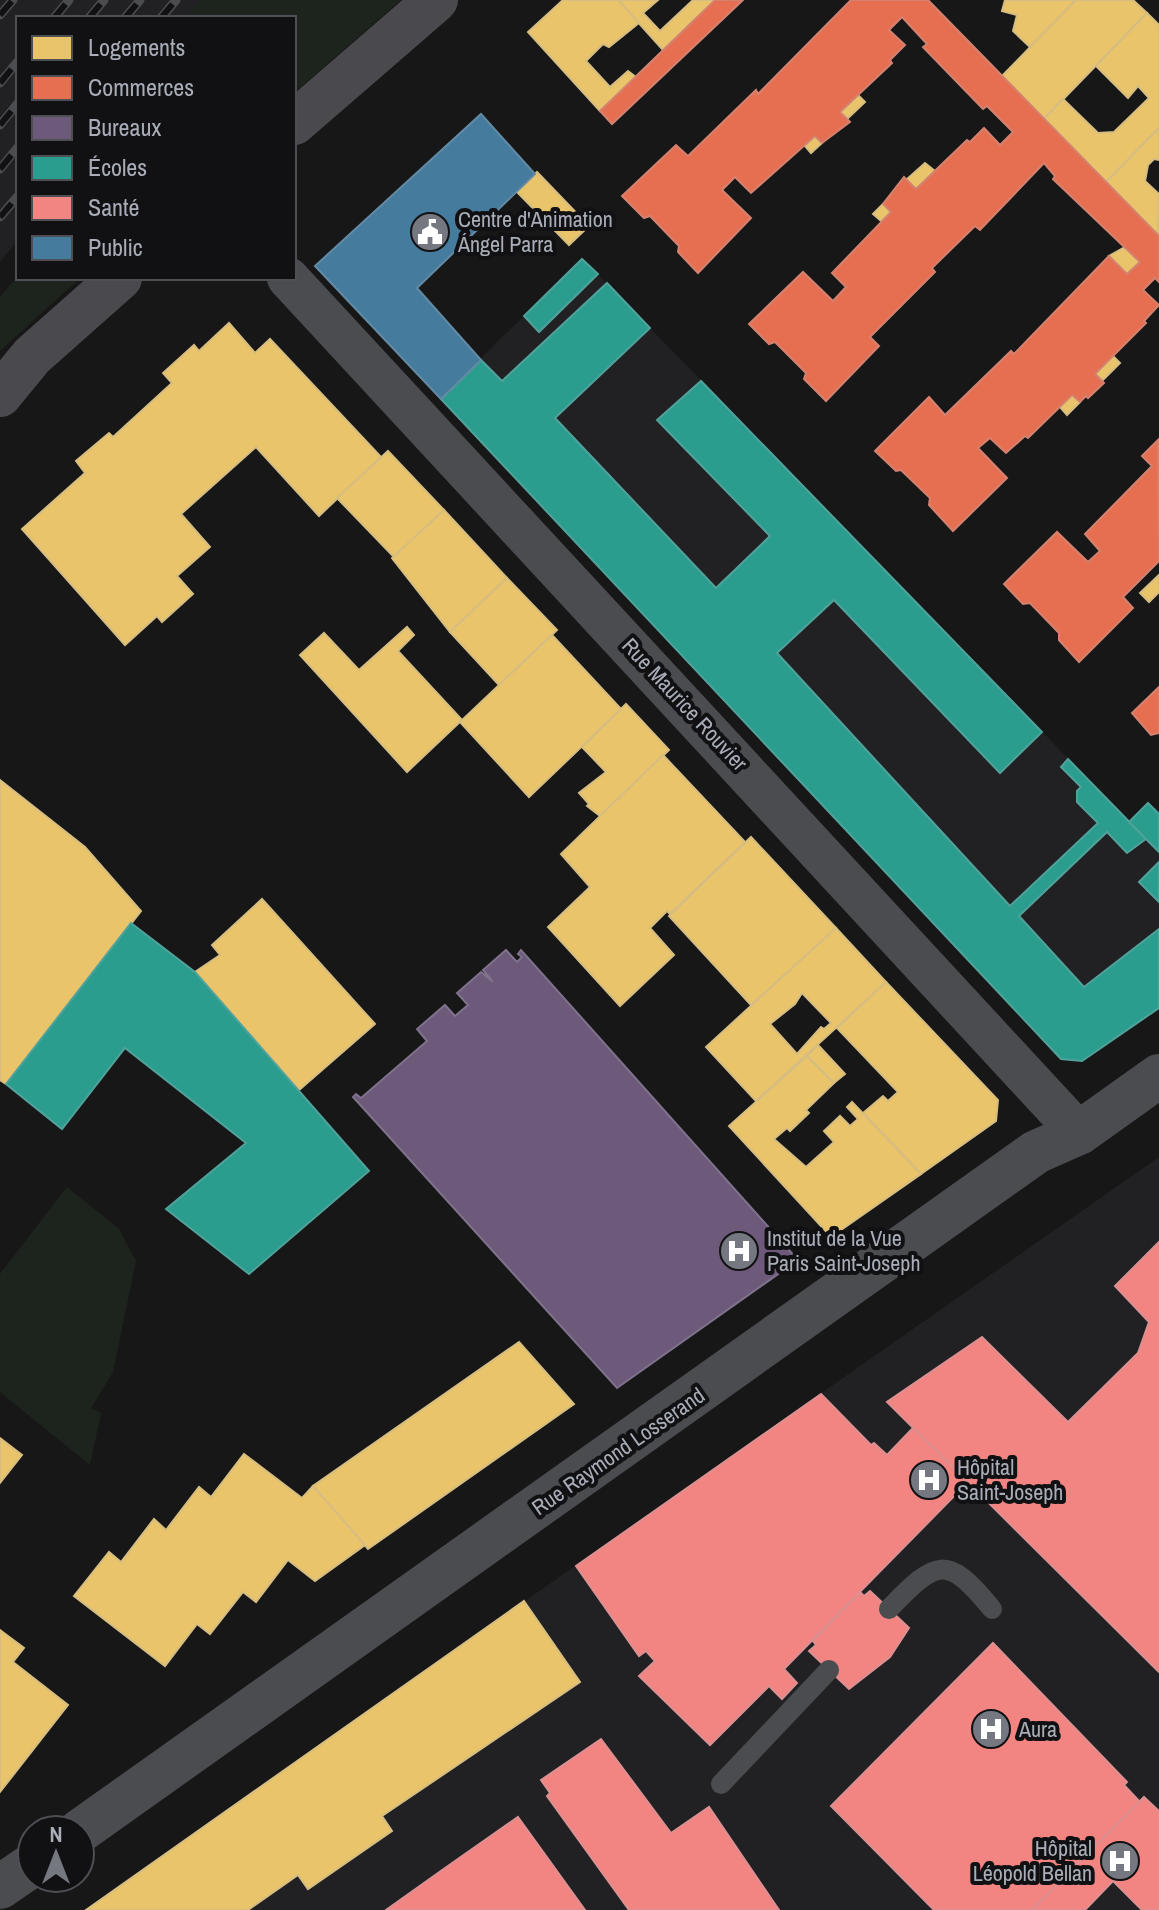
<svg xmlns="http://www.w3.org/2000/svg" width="1159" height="1910" font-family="'Archivo Narrow',sans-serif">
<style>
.built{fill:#212123}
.green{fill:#1d241e}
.homes{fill:#e9c46a;stroke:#d6bd81;stroke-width:2;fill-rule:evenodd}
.shops{fill:#e76f51;stroke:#d48270;stroke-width:2}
.offices{fill:#6d597a;stroke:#7f728d;stroke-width:2}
.schools{fill:#2a9d8f;stroke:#50a29b;stroke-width:2}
.health{fill:#f28482;stroke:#dc9092;stroke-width:2}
.public{fill:#457b9d;stroke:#638aa5;stroke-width:2}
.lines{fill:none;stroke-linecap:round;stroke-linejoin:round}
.service{stroke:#4b4c50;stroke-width:20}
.minor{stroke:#4b4c50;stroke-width:42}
.tertiary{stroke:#4b4c50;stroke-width:44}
.secondary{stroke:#4a4a4e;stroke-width:44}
.rail-casing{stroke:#4b4c4f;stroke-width:9}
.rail{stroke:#111113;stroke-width:6;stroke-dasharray:18;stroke-linecap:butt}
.labels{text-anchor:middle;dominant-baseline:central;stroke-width:8;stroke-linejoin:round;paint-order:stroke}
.poi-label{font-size:22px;fill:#a8adb8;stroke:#111113;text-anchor:start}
.street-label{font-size:22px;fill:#a8adb8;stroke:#111113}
</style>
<rect width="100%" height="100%" fill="#171717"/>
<g class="built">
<polygon points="0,0 205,0 191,18 18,18 18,240 0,262"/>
<polygon points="582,258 1159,852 1159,1008 1082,1061 1061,1059 440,399"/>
<polygon points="1159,1157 1159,1910 85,1910 877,1354"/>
</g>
<g class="green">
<polygon points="200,0 401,0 294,93 294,18 186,18"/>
<polygon points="18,276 80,278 0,351 0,297"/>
<polygon points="67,1187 119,1229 136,1261 113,1372 91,1408 101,1413 90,1465 0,1392 0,1274"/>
</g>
<g class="homes">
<polygon points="618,0 658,0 643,13 660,31 693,0 715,0 663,50"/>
<polygon points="618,0 639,23 609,47 603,44 586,61 610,87 628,71 636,77 600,111 528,32 563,0"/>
<polygon points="1005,0 1076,0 1030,47 1013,31 1017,15 1002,11"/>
<polygon points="1076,0 1133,0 1147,13 1044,119 1002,76"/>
<polygon points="1147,13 1159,25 1159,128 1106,182 1044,119 1063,99 1098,133 1114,132 1149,98 1138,86 1128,98 1096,66"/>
<polygon points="858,95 865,102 847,119 840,112"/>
<polygon points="1159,128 1159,160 1154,159 1148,165 1145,181 1159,194 1158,235 1106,182"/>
<polygon points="815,136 822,143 811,153 805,146"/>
<polygon points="925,163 935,171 916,189 906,180"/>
<polygon points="537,172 589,226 569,245 517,192"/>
<polygon points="883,204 891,212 881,221 873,214"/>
<polygon points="1125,247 1140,262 1127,274 1109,256"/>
<polygon points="229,323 255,353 270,339 381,457 319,516 256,447 181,514 210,547 177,576 193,594 162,622 157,616 125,645 22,529 85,473 76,461 109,433 113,437 172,383 163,373 194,345 199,351"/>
<polygon points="1113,356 1120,363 1103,380 1095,374"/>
<polygon points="1072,395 1080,402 1067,415 1060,407"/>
<polygon points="388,451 444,510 394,557 337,498"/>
<polygon points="444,510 507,578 450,632 392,558"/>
<polygon points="1159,575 1159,592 1149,602 1140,593"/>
<polygon points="507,578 557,630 499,685 450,632"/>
<polygon points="407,627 414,635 398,651 462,720 407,772 300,655 324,633 359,670"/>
<polygon points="552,635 621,709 529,797 460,722"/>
<polygon points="626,704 669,750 600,816 587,806 589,804 579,793 606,772 582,747"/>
<polygon points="663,755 745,842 670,914 667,911 650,928 674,955 620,1006 548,927 590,887 561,854"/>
<polygon points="0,780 85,847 141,911 6,1084 0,1080"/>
<polygon points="751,837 836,928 751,1005 669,916"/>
<polygon points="262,899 375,1024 299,1090 195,972 220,955 212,945"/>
<path d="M836 928 886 982 756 1101 706 1047ZM802 993 831 1023 824 1029 821 1027 797 1054 770 1024 795 1004Z"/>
<polygon points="886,982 998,1100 996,1121 921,1174 863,1113 883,1096 888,1101 898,1092 837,1028"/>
<polygon points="818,1045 845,1074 834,1083 807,1056"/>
<polygon points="807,1056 834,1083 806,1110 809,1113 790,1131 787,1128 774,1139 806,1167 834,1142 824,1131 840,1116 850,1126 858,1119 847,1107 852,1102 921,1174 831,1237 729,1126"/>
<polygon points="519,1342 574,1404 368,1549 313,1486"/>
<polygon points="0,1438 22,1455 0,1483"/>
<polygon points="244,1454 302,1498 313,1486 365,1545 315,1581 288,1560 256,1602 243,1592 210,1634 197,1624 165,1666 74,1596 109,1552 121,1562 154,1519 166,1530 199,1487 211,1497"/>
<polygon points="524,1601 580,1682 382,1816 392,1831 308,1889 298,1875 248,1910 86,1910"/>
<polygon points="0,1630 24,1648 13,1662 68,1705 0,1792"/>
</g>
<g class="shops">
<polygon points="715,0 743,0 612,124 600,111"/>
<polygon points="851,0 928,0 1159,236 1159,282 1155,278 1143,290 1159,305 1144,321 1146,323 1095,374 1104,383 1088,398 1086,396 1080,402 1072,395 1028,438 1025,436 1006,453 990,438 978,448 1007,478 953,531 929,505 930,498 901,470 896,471 875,451 929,397 945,415 1011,351 1014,354 1109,256 1127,274 1140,262 1053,179 1055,176 1044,163 980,230 975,226 932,268 935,272 870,337 879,346 826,401 804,379 806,373 775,342 769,344 749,324 803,272 833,301 846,287 832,273 891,212 883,204 904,177 916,189 967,140 970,142 984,128 1000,145 1013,132 987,106 983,109 923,47 927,44 902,17 889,30 905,45 890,60 892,63 840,112 850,122 822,143 815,136 751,193 735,177 722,190 751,218 698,273 678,252 679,246 650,216 644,218 622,196 676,145 688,156 756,90 758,94"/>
<polygon points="1158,440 1159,561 1123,597 1133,608 1079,662 1059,640 1059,633 1030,603 1023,604 1004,584 1057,532 1088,562 1100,551 1085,534 1152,466 1142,456"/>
<polygon points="1159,687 1159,733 1151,735 1132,713"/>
</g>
<polygon class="offices" points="506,950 517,962 522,957 518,954 521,950 798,1260 617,1388 353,1097 356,1094 361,1098 427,1041 417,1029 445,1005 455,1016 468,1005 457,993 481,972 493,982 483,970"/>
<g class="schools">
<polygon points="582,259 598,274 539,332 524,316"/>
<polygon points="607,283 650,328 555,418 716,588 770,536 657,420 701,381 1042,732 1000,773 834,600 777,653 1010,906 1098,823 1077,802 1077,791 1081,787 1061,767 1068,759 1146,839 1127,853 1107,832 1019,916 1084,987 1159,929 1159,1008 1082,1061 1061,1059 441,399 481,360 502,381"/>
<polygon points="1148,803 1159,814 1159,852 1129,822"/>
<polygon points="1159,862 1159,902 1139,882"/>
<polygon points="131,923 195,972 369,1171 249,1274 166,1209 246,1143 125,1048 62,1129 6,1084"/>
</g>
<g class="health">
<polygon points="1159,1242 1159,1672 887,1402 982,1337 1068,1422 1138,1353 1149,1322 1115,1286"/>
<polygon points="821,1394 871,1445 874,1443 887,1455 913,1428 968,1482 784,1669 797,1683 782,1699 769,1686 710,1745 639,1676 655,1661 646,1651 639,1656 576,1566"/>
<polygon points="870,1591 909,1628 890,1657 849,1689 809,1651 816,1645 813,1641 860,1592 864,1596"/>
<polygon points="993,1643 1127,1782 1124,1785 1140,1802 1032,1910 934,1910 831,1806"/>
<polygon points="601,1739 671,1833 709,1807 779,1910 629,1910 547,1796 550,1793 541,1780"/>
<polygon points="1144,1797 1159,1811 1159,1910 1142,1910 1113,1881 1085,1910 1032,1910"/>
<polygon points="518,1817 585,1910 386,1910 445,1868"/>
</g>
<polygon class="public" points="481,114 535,174 417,288 481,360 441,399 315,266"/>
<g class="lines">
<g class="service">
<path d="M889 1609C937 1559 947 1554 992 1609"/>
<polyline points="721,1784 829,1670"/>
</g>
<polyline class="minor" points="288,278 1079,1133"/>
<g class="tertiary">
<polyline points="80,1831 1036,1152 1079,1133 1159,1076"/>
<polyline points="0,1887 32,1865"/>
</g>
<g class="secondary">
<polyline points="294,123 436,0"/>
<polyline points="0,395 32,356 120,278"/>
</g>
<g class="rail-casing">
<g id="rail">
<polyline points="0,15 13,0"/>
<polyline points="54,18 69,0"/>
<polyline points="89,18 104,0"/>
<polyline points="125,18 140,0"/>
<polyline points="161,18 176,0"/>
<polyline points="0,83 18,61"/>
<polyline points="0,125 18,103"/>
<polyline points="0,169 18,147"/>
<polyline points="0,217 18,196"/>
</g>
</g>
<use href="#rail" class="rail"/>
</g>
<defs>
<g id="civic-disc" transform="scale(2)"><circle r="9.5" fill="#757880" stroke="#111113"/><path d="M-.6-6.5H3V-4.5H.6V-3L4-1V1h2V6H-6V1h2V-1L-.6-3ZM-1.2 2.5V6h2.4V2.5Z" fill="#fff"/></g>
<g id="hospital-disc" transform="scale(2)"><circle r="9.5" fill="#757880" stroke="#111113"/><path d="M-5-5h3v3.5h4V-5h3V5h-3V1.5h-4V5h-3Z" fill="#fff"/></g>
</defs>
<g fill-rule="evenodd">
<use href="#civic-disc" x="430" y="232"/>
<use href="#hospital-disc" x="739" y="1251"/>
<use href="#hospital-disc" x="929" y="1480"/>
<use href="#hospital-disc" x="991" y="1729"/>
<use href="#hospital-disc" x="1120" y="1861"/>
</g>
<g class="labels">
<g class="poi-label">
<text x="458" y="219">Centre d'Animation<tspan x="458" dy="25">Ángel Parra</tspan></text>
<text x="767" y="1238">Institut de la Vue<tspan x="767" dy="25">Paris Saint-Joseph</tspan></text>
<text x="957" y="1467">Hôpital<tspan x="957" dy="25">Saint-Joseph</tspan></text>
<text x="1019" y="1729">Aura</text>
<text x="1092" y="1848" text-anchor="end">Hôpital<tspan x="1092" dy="25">Léopold Bellan</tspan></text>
</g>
<g class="street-label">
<text transform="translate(685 704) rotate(47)">Rue Maurice Rouvier</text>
<text transform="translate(618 1451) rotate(-35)">Rue Raymond Losserand</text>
</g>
</g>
<rect x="16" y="16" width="280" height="264" fill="#111113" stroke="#4d4f55" stroke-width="2"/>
<rect x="32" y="36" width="40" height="24" fill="#e9c46a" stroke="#4d4f55" stroke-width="2"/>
<text x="88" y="56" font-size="24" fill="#a8adb8">Logements</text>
<rect x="32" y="76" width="40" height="24" fill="#e76f51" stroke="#4d4f55" stroke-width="2"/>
<text x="88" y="96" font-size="24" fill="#a8adb8">Commerces</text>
<rect x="32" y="116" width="40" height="24" fill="#6d597a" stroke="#4d4f55" stroke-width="2"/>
<text x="88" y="136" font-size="24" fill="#a8adb8">Bureaux</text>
<rect x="32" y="156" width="40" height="24" fill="#2a9d8f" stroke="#4d4f55" stroke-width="2"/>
<text x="88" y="176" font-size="24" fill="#a8adb8">Écoles</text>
<rect x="32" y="196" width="40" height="24" fill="#f28482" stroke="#4d4f55" stroke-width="2"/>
<text x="88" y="216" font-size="24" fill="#a8adb8">Santé</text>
<rect x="32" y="236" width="40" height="24" fill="#457b9d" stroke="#4d4f55" stroke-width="2"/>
<text x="88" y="256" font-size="24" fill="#a8adb8">Public</text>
<g transform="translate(56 1854)"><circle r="38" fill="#111113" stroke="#4d4f55" stroke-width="2"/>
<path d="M0-6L14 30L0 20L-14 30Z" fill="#757880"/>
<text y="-12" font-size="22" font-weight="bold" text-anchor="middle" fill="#a8adb8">N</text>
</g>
</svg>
